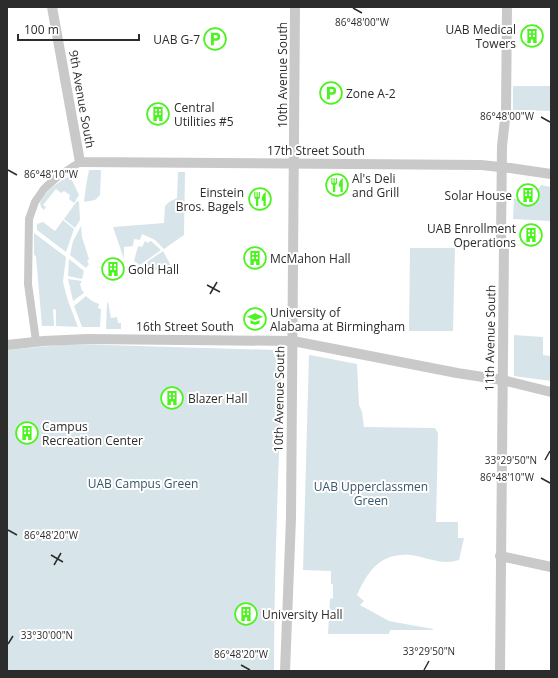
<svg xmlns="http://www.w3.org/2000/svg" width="558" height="678" font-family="'Open Sans',sans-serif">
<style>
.green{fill:#d7e5eb}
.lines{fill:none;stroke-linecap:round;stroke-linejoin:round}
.minor{stroke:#c9c9c9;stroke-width:8}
.tertiary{stroke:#c9c9c9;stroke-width:10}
.ticks{fill:none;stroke:#2c2c2c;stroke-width:1.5}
.labels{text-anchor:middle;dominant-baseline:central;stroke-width:4;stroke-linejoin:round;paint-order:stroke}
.poi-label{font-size:12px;fill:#2c2c2c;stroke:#fff;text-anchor:start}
.street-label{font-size:12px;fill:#2c2c2c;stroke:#fff}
.park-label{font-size:12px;fill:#36566a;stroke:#fff}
.ticks-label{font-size:10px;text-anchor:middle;fill:#2c2c2c;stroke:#fff;stroke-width:4;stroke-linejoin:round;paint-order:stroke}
</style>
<rect width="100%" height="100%" fill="#fff"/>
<g class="green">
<polygon points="513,86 551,86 551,111 513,110"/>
<polygon points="89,170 101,170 100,195 95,200 84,202 86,186"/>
<polygon points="178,172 185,172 184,235 164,249 155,240 142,234 140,240 134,239 133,246 124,247 124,259 113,227 164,223 165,206 169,202 177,198"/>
<path d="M70 176 79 195 74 203 69 199 70 195 64 191 61 193 56 189 43 205 46 207 44 210 41 207 40 203C47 190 57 182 70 176Z"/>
<polygon points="541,185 551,187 551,221 513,219 514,198 529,205"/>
<polygon points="77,201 79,202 80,220 75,228 64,219"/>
<polygon points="63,220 74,229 66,252 37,230 37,224 43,222 55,231"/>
<polygon points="81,226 82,237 89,259 87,261 89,264 86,268 70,255 73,241"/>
<polygon points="34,233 66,257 63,282 68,301 78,327 56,326 56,310 53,309 54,326 42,326 36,257 34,254"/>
<polygon points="145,241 148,243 150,241 151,241 161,250 140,265 134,261 138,246 142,247"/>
<polygon points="410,248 455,248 453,331 409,331"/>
<polygon points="163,251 171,266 145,273 141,266"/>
<polygon points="69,259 84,271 82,279 68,276"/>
<polygon points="68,279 82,281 80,284 82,291 83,291 84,293 73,301"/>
<polygon points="86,296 92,301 99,304 98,308 101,309 100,327 82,327 74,306"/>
<polygon points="108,302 111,318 117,317 118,323 121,323 121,329 106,329 107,303"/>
<polygon points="514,335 543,337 543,355 551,356 551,381 514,376"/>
<path d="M72 344 277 350 281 354 282 361C279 464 274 568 274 671H7V350Z"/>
<path d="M309 355H310L357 364 359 405 362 412 364 427 435 428 438 433 436 522H458V538H464L459 560C455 561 451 562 447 562 434 562 422 556 410 555 380 553 368 571 357 595L364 601 360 605 389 621 433 629V630H390L389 634H328L330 599 333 598V584H331V571L303 570Z"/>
</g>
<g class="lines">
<polyline class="minor" points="36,341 28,284 29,219 35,202 44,189 57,177 80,162"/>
<g class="tertiary">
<polyline points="52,7 80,162 481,165 510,168 551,174"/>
<polyline points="7,345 44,341 87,339 293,341 457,373 502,380 551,392"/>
<polyline points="500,556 551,567"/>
<polyline points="285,671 291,518 295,7"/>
<polyline points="500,671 504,245 501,238 502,146 506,110 507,7"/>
</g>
</g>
<path class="ticks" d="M353 8 362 13M541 117 550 122M8 170 17 175M207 285 220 292M210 294 217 282M545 460 550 451M541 478 550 483M8 530 17 535M51 555 63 562M54 565 61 553M8 644 13 636M241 665 250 670M424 670 429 661"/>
<defs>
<g id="building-ring" transform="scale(1.15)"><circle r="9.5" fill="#fff" stroke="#4cf31e" stroke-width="1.5"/><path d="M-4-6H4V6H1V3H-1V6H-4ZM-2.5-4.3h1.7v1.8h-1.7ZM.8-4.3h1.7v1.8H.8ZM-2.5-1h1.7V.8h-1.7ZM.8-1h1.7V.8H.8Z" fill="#4cf31e"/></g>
<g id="parking-ring" transform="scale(1.15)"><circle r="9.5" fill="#fff" stroke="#4cf31e" stroke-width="1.5"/><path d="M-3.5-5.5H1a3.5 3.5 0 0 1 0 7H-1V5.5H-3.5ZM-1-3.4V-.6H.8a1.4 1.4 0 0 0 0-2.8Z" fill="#4cf31e"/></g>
<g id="restaurant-ring" transform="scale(1.15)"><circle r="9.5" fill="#fff" stroke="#4cf31e" stroke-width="1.5"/><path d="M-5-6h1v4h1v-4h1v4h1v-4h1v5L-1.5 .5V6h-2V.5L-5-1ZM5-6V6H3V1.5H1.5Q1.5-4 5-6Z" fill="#4cf31e"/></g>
<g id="university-ring" transform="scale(1.15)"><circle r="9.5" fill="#fff" stroke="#4cf31e" stroke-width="1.5"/><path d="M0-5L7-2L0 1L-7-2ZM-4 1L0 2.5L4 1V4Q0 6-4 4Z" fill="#4cf31e"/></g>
</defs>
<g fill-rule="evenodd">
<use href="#building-ring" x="532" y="36"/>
<use href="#parking-ring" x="215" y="39"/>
<use href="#parking-ring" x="331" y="93"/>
<use href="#building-ring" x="158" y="114"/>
<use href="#restaurant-ring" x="337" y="185"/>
<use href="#building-ring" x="528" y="195"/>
<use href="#restaurant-ring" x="260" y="199"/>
<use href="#building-ring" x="531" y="235"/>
<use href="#building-ring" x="255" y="258"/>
<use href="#building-ring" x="113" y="269"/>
<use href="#university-ring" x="255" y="319"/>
<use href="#building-ring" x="172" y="398"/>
<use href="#building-ring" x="27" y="433"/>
<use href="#building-ring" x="246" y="614"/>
</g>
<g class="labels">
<g class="poi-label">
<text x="516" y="29" text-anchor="end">UAB Medical<tspan x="516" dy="14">Towers</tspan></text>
<text x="200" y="39" text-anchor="end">UAB G-7</text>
<text x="346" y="93">Zone A-2</text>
<text x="174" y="107">Central<tspan x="174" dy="14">Utilities #5</tspan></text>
<text x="352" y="178">Al's Deli<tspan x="352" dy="14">and Grill</tspan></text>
<text x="244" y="192" text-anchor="end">Einstein<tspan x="244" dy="14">Bros. Bagels</tspan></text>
<text x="512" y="195" text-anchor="end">Solar House</text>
<text x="516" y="228" text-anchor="end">UAB Enrollment<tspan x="516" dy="14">Operations</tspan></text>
<text x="270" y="258">McMahon Hall</text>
<text x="128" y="269">Gold Hall</text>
<text x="270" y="312">University of<tspan x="270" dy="14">Alabama at Birmingham</tspan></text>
<text x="188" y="398">Blazer Hall</text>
<text x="42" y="426">Campus<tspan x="42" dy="14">Recreation Center</tspan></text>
<text x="262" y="614">University Hall</text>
</g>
<g class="street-label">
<text transform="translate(282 75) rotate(-90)">10th Avenue South</text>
<text transform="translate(82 99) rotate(80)">9th Avenue South</text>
<text x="316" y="150">17th Street South</text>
<text x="185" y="326">16th Street South</text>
<text transform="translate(490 338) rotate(-89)">11th Avenue South</text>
<text transform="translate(279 399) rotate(-89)">10th Avenue South</text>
</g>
<g class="park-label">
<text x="143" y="483">UAB Campus Green</text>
<text x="371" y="486">UAB Upperclassmen<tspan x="371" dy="14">Green</tspan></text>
</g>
</g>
<g class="ticks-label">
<text x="362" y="26">86°48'00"W</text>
<text x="507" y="120">86°48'00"W</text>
<text x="51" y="178">86°48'10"W</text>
<text x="511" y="464">33°29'50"N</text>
<text x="507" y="481">86°48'10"W</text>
<text x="51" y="539">86°48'20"W</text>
<text x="47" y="639">33°30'00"N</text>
<text x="429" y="655">33°29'50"N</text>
<text x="241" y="658">86°48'20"W</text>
</g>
<rect width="558" height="678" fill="none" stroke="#2c2c2c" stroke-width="16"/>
<path d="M18 34v6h121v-6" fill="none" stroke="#2c2c2c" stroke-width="2"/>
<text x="24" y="34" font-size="12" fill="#2c2c2c" stroke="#ffffff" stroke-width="3" paint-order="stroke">100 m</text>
</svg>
